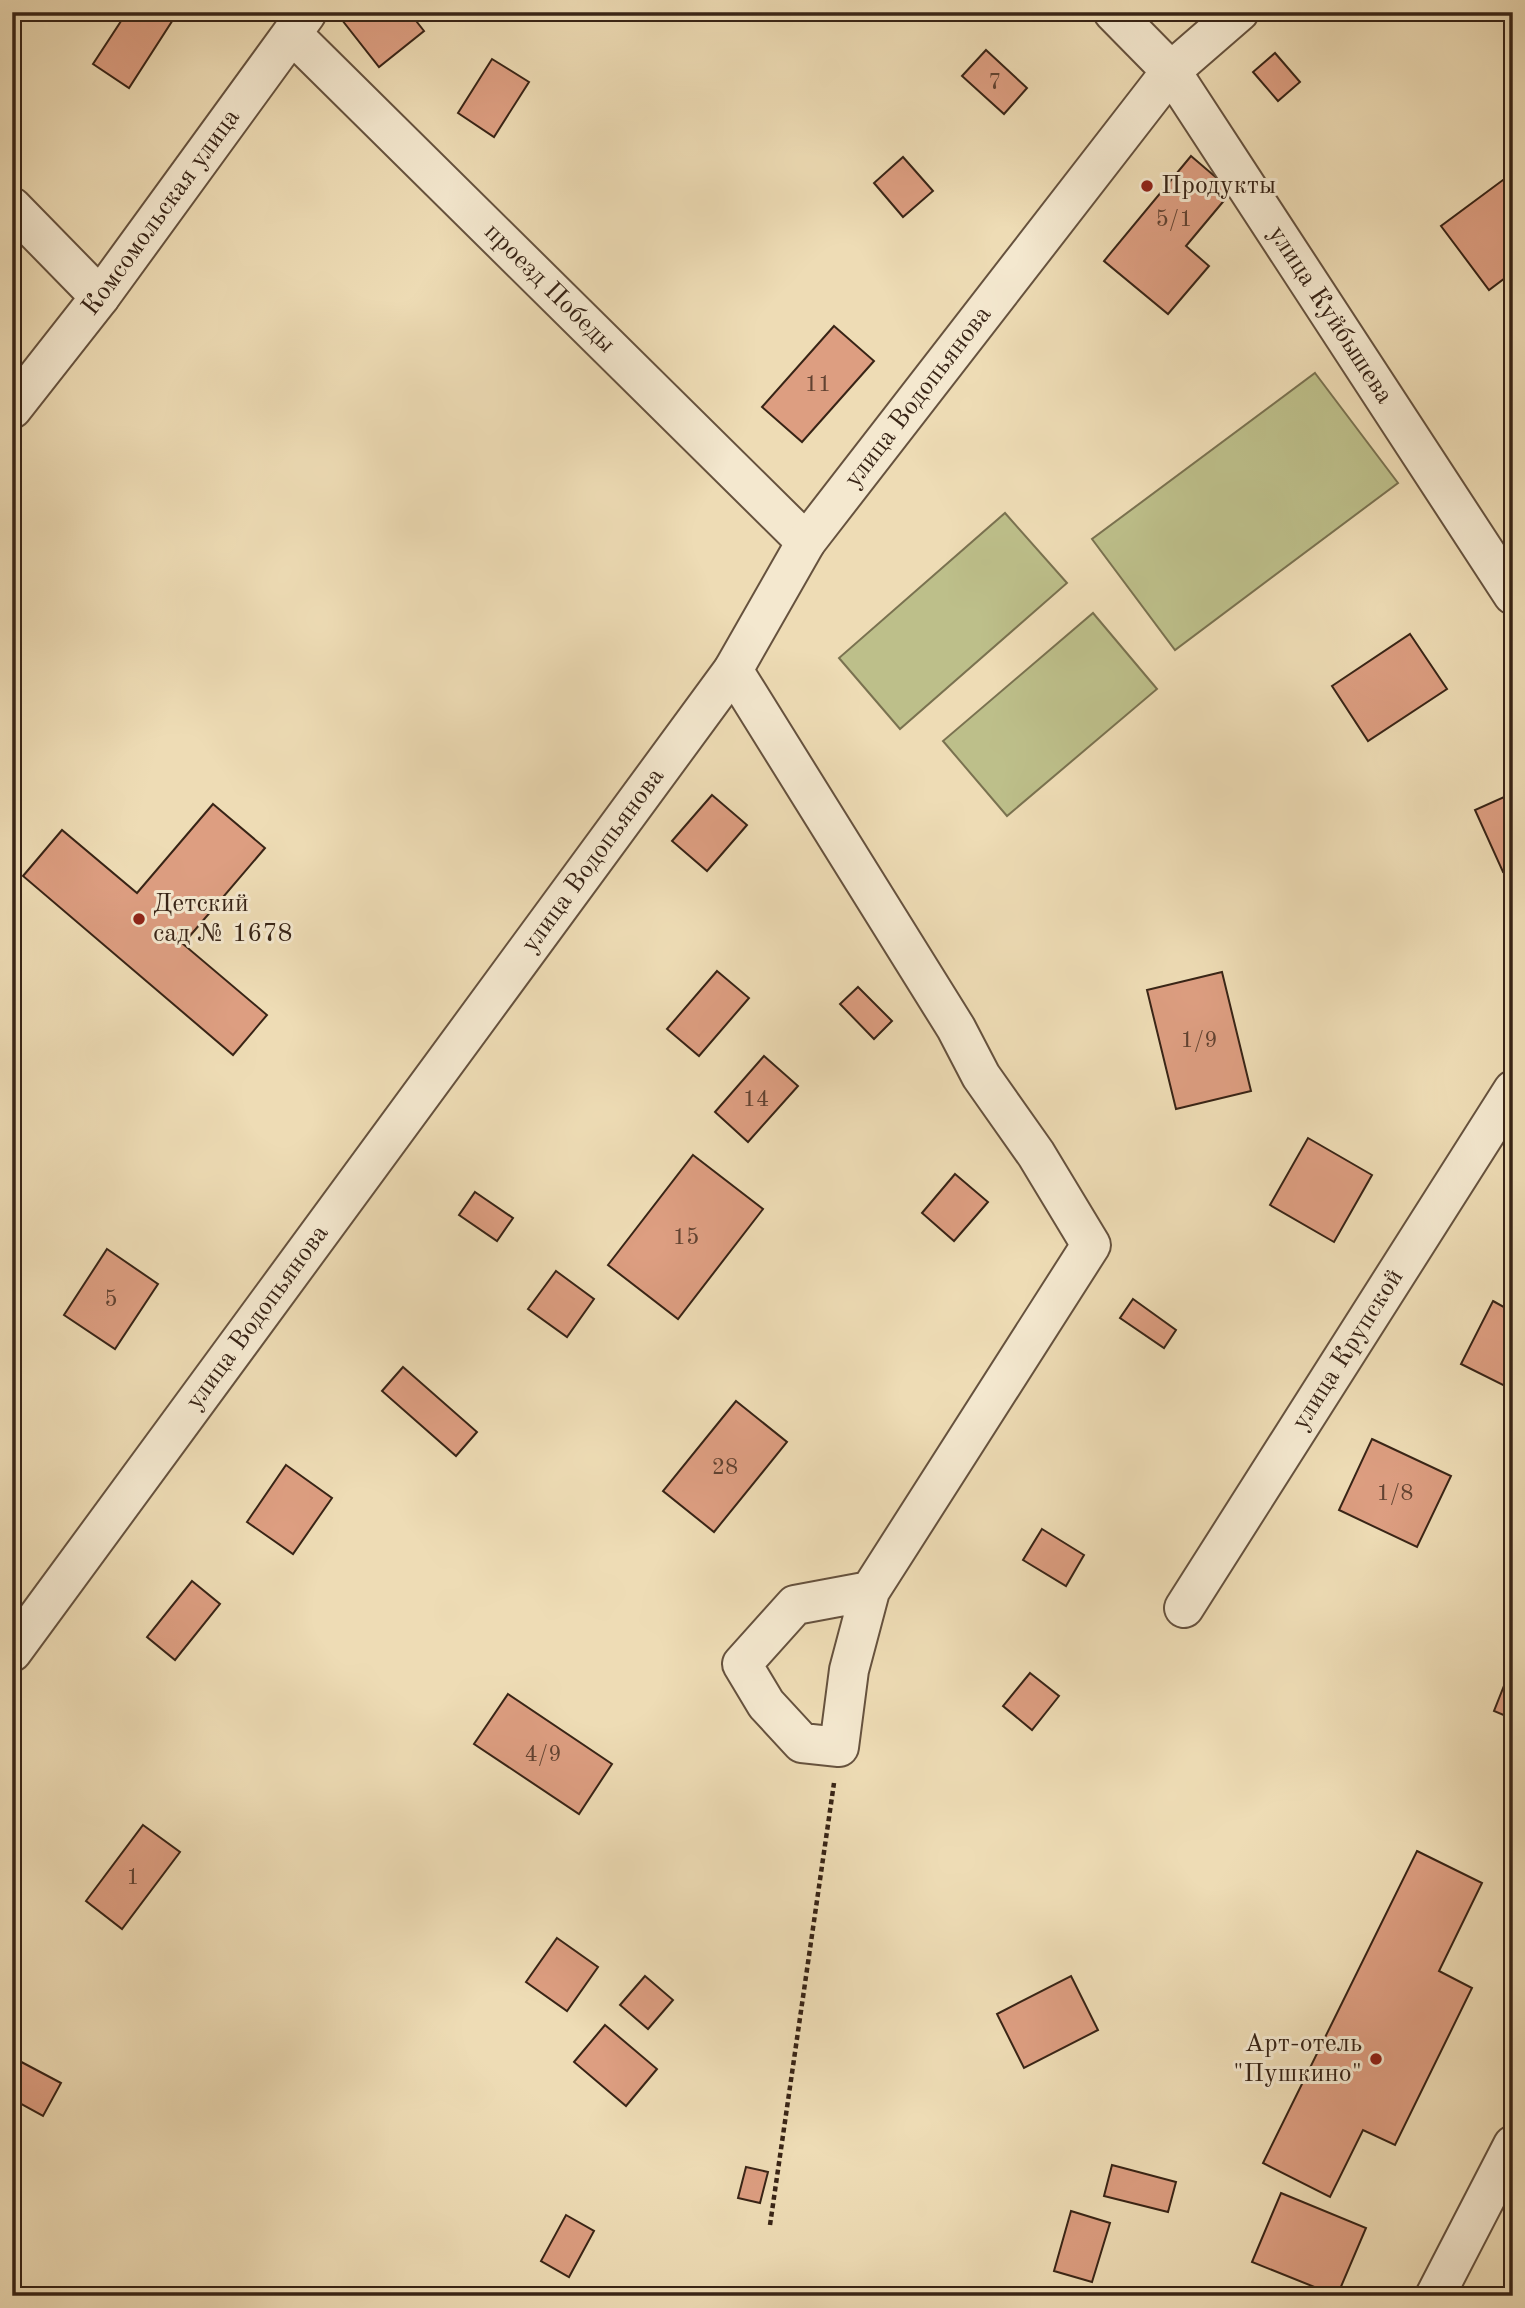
<svg xmlns="http://www.w3.org/2000/svg" width="1525" height="2308" font-family="'Old Standard TT',serif">
<style>
.green{fill:#bdbf8a;stroke:#7a7250;stroke-width:2}
.building{fill:#dd9e81;stroke:#382416;stroke-width:2}
.lines{fill:none;stroke-linecap:round;stroke-linejoin:round}
.minor-casing{stroke:#66523e;stroke-width:42}
.path{stroke:#382416;stroke-width:4.5;stroke-dasharray:5 3.5;stroke-linecap:butt}
.minor{stroke:#f4e8cf;stroke-width:38}
.poi-dot{fill:#8f2418;stroke:#f4e8cf;stroke-width:2.5}
.labels{text-anchor:middle;dominant-baseline:central;stroke-width:6;stroke-linejoin:round;paint-order:stroke}
.number-label{font-size:23px;fill:#614231}
.poi-label{font-size:26px;fill:#382416;stroke:#f4e8cf;text-anchor:start}
.street-label{font-size:26px;fill:#382416;stroke:#f4e8cf}
</style>
<rect width="100%" height="100%" fill="#eedcb5"/>
<filter id="stains"><feTurbulence type="fractalNoise" baseFrequency=".00286" numOctaves="4"/><feColorMatrix values="0 0 0 0 .2 0 0 0 0 .09 0 0 0 0 .02 0 0 0 .5 -.17"/></filter>
<radialGradient id="worn" r=".72"><stop offset=".6" stop-color="#630" stop-opacity="0"/><stop offset="1" stop-color="#630" stop-opacity=".3"/></radialGradient>
<g class="green">
<polygon points="1315,373 1398,483 1175,650 1092,539"/>
<polygon points="1005,513 1067,583 900,729 839,658"/>
<polygon points="1093,613 1157,689 1007,816 943,741"/>
</g>
<g class="building">
<polygon points="127,12 178,12 129,88 93,64"/>
<polygon points="352,12 409,12 424,31 379,67 342,20"/>
<polygon points="986,50 1027,88 1004,114 962,76"/>
<polygon points="1275,53 1300,82 1278,101 1253,72"/>
<polygon points="492,59 529,82 494,137 458,113"/>
<polygon points="1191,156 1232,191 1186,246 1209,266 1168,314 1104,261"/>
<polygon points="903,157 933,191 903,217 874,183"/>
<polygon points="1507,177 1513,184 1513,272 1489,290 1441,226"/>
<polygon points="834,326 874,361 802,442 762,407"/>
<polygon points="1410,634 1447,689 1368,741 1332,686"/>
<polygon points="1513,793 1513,867 1503,872 1475,810"/>
<polygon points="712,795 747,825 707,871 672,841"/>
<polygon points="213,804 265,848 183,944 267,1015 233,1055 23,876 62,830 137,893"/>
<polygon points="717,971 749,998 699,1056 667,1029"/>
<polygon points="1222,972 1251,1091 1176,1109 1147,990"/>
<polygon points="858,987 892,1021 874,1039 840,1004"/>
<polygon points="764,1056 798,1086 748,1142 715,1112"/>
<polygon points="1308,1138 1372,1175 1334,1242 1270,1205"/>
<polygon points="693,1155 763,1209 678,1319 608,1265"/>
<polygon points="955,1174 988,1202 954,1241 922,1213"/>
<polygon points="475,1192 513,1218 497,1241 459,1215"/>
<polygon points="107,1249 158,1284 115,1349 64,1315"/>
<polygon points="556,1271 594,1299 567,1337 528,1309"/>
<polygon points="1133,1299 1176,1330 1164,1348 1120,1318"/>
<polygon points="1493,1301 1513,1312 1513,1390 1461,1364"/>
<polygon points="403,1367 477,1432 456,1456 382,1391"/>
<polygon points="736,1401 787,1442 714,1532 663,1491"/>
<polygon points="1372,1439 1451,1476 1417,1547 1339,1510"/>
<polygon points="286,1465 332,1498 293,1554 247,1522"/>
<polygon points="1042,1529 1084,1555 1066,1586 1023,1560"/>
<polygon points="192,1581 220,1604 175,1660 147,1637"/>
<polygon points="1513,1663 1513,1719 1494,1711"/>
<polygon points="1030,1673 1059,1696 1032,1730 1003,1706"/>
<polygon points="508,1694 612,1764 579,1814 474,1744"/>
<polygon points="143,1825 180,1852 122,1929 86,1901"/>
<polygon points="1417,1851 1482,1883 1439,1971 1472,1988 1395,2145 1363,2130 1330,2197 1263,2163"/>
<polygon points="557,1938 598,1967 567,2011 526,1982"/>
<polygon points="645,1976 673,2000 648,2029 620,2005"/>
<polygon points="1071,1976 1098,2030 1024,2068 997,2014"/>
<polygon points="605,2025 657,2069 626,2106 574,2062"/>
<polygon points="12,2057 61,2083 43,2116 12,2099"/>
<polygon points="1112,2165 1176,2182 1168,2212 1104,2196"/>
<polygon points="746,2167 768,2172 760,2203 738,2198"/>
<polygon points="1281,2193 1366,2228 1337,2296 1252,2262"/>
<polygon points="1071,2211 1110,2223 1092,2282 1054,2271"/>
<polygon points="566,2215 594,2231 569,2277 541,2261"/>
</g>
<g class="lines">
<g class="minor-casing">
<g id="minor">
<path id="s1" d="M1113 12 1171 71 1513 595"/>
<path id="s2" d="M292 34 806 542"/>
<polyline points="12,207 100,297"/>
<path id="s3" d="M12 409 100 297 306 14"/>
<polyline points="733,670 956,1028 981,1076 1036,1154 1091,1245 870,1591 795,1605 742,1664 766,1704 802,1743 839,1747 849,1670 870,1591"/>
<path id="s4" d="M1184 1608 1513 1090"/>
<path id="s5" d="M12 1652 733 670 806 542 1171 71 1239 12"/>
<polyline points="1435,2296 1513,2145"/>
</g>
</g>
<polyline class="path" points="770,2225 834,1783"/>
<use href="#minor" class="minor"/>
</g>
<g class="poi-dot">
<circle cx="1147" cy="186" r="7"/>
<circle cx="139" cy="919" r="7"/>
<circle cx="1376" cy="2059" r="7"/>
</g>
<g class="labels">
<g class="number-label">
<text x="995" y="82">7</text>
<text x="1174" y="219">5/1</text>
<text x="818" y="384">11</text>
<text x="1199" y="1040">1/9</text>
<text x="756" y="1099">14</text>
<text x="686" y="1237">15</text>
<text x="111" y="1299">5</text>
<text x="725" y="1467">28</text>
<text x="1395" y="1493">1/8</text>
<text x="543" y="1754">4/9</text>
<text x="133" y="1877">1</text>
</g>
<g class="poi-label">
<text x="1161" y="186">Продукты</text>
<text x="153" y="904">Детский<tspan x="153" dy="30">сад № 1678</tspan></text>
<text x="1362" y="2044" text-anchor="end">Арт-отель<tspan x="1362" dy="30">"Пушкино"</tspan></text>
</g>
<g class="street-label">
<text stroke="none"><textPath href="#s3" startOffset="247">Комсомольская улица</textPath></text>
<text stroke="none"><textPath href="#s2" startOffset="362">проезд Победы</textPath></text>
<text stroke="none"><textPath href="#s1" startOffset="374">улица Куйбышева</textPath></text>
<text stroke="none"><textPath href="#s5" startOffset="1549">улица Водопьянова</textPath></text>
<text stroke="none"><textPath href="#s5" startOffset="982">улица Водопьянова</textPath></text>
<text stroke="none"><textPath href="#s5" startOffset="415">улица Водопьянова</textPath></text>
<text stroke="none"><textPath href="#s4" startOffset="306">улица Крупской</textPath></text>
</g>
</g>
<rect width="1525" height="2308" fill="none" stroke="#eedcb5" stroke-width="42"/>
<rect x="14" y="14" width="1497" height="2280" fill="none" stroke="#382416" stroke-width="3.5"/>
<rect x="21" y="21" width="1483" height="2266" fill="none" stroke="#382416" stroke-width="2"/>
<rect width="100%" height="100%" filter="url(#stains)"/>
<rect width="100%" height="100%" fill="url(#worn)"/>
</svg>
